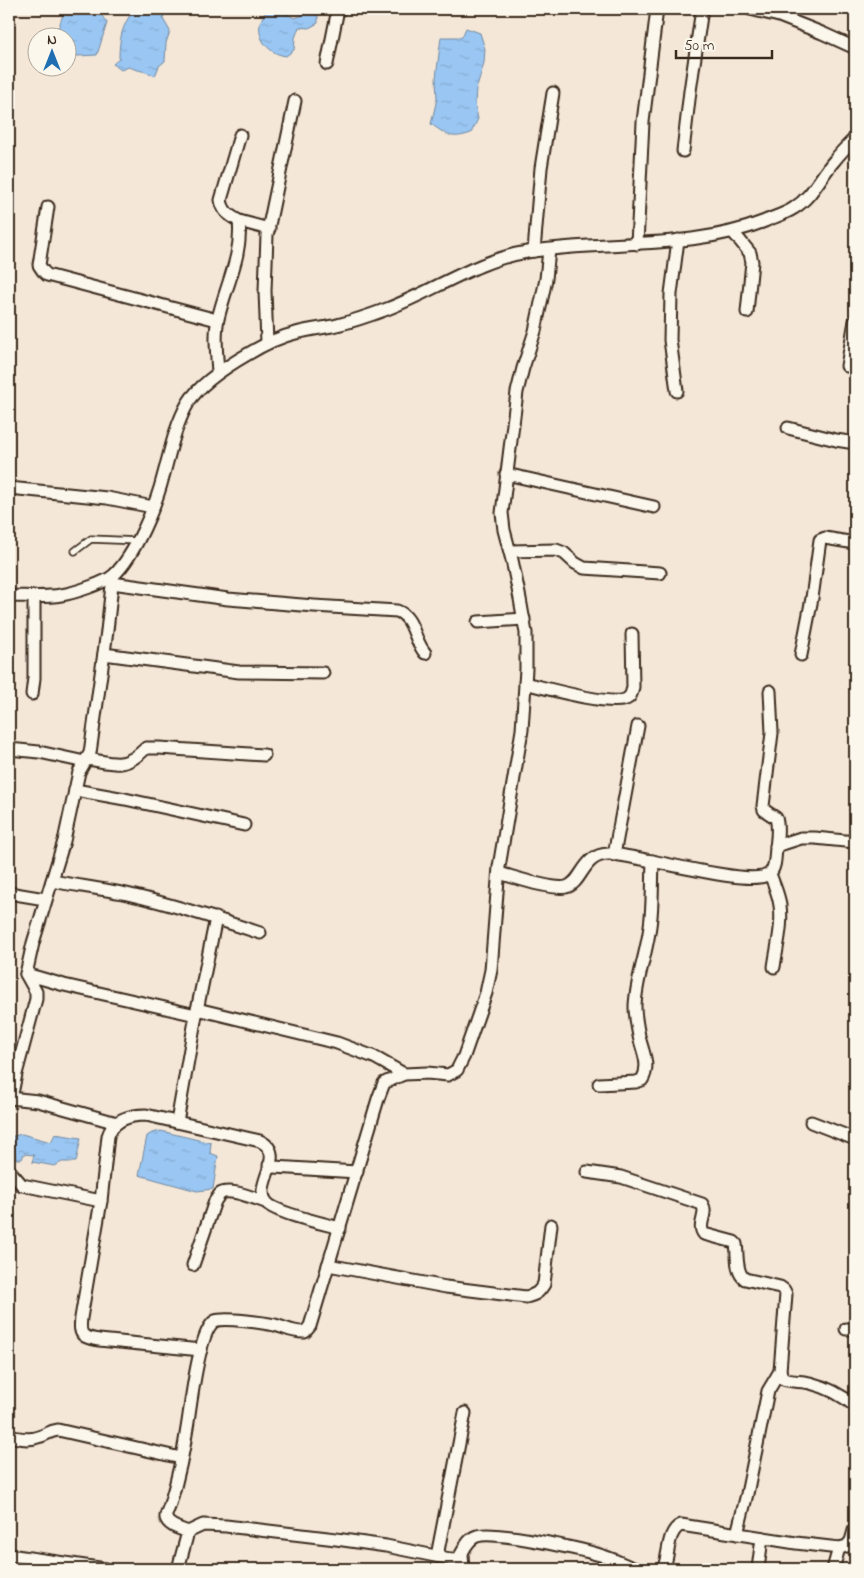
<svg xmlns="http://www.w3.org/2000/svg" width="864" height="1578" font-family="'Indie Flower',sans-serif">
<style>
.water{fill:url(#water-ripples);stroke:#73889e}
.lines{fill:none;stroke-linecap:round;stroke-linejoin:round}
.service-casing{stroke:#3b2a1e;stroke-width:9}
.minor-casing{stroke:#3b2a1e;stroke-width:15}
.service{stroke:#fbf7ec;stroke-width:5.5}
.minor{stroke:#fbf7ec;stroke-width:11}
</style>
<defs>
<pattern id="water-ripples" width="26" height="14" patternUnits="userSpaceOnUse" patternTransform="scale(1.25)"><rect width="26" height="14" fill="#99c6f3"/><path d="M2 4q2-2 4 0t4 0M15 11q2-2 4 0t4 0" fill="none" stroke="#85aad0"/></pattern>
</defs>
<rect width="100%" height="100%" fill="#f4e7d8"/>
<filter id="ink" filterUnits="userSpaceOnUse"><feTurbulence type="fractalNoise" baseFrequency=".02" numOctaves="2"/><feDisplacementMap in="SourceGraphic" scale="10" xChannelSelector="R" yChannelSelector="G"/><feConvolveMatrix kernelMatrix="1 2 1 2 8 2 1 2 1" color-interpolation-filters="sRGB"/></filter>
<g filter="url(#ink)">
<g class="water">
<path d="M67 9C88 9 95 4 107 23L97 55 78 56 68 54V38L50 37 49 31 55 32C62 24 61 14 67 9Z"/>
<path d="M134 9H166L163 19 170 31 166 43 165 61 159 66 155 76C147 71 138 71 129 67L121 70 113 64 119 59C119 38 122 26 134 9Z"/>
<path d="M269 9H284L286 13 294 18 301 16 305 11 313 12 318 16V23L309 28 299 27 295 38 294 50 286 56C262 53 250 26 269 9Z"/>
<path d="M466 28 480 33 485 49 484 63 478 84 476 89 475 104 478 119 471 133C451 140 447 135 431 124L437 99 436 78 441 37H462Z"/>
<polygon points="161,1131 211,1143 210,1153 218,1156 213,1189 197,1191 139,1175 147,1136 152,1133"/>
<polygon points="22,1134 51,1142 55,1134 81,1138 76,1162 62,1162 55,1166 32,1162 34,1155 24,1154 22,1159 16,1159 13,1136"/>
</g>
<g class="lines">
<g class="service-casing">
<polyline id="service" points="75,551 91,539 138,541"/>
</g>
<g class="minor-casing">
<g id="minor">
<polyline points="750,9 779,16 822,33 855,48"/>
<polyline points="327,64 338,9"/>
<polyline points="683,151 690,91 702,9"/>
<polyline points="48,207 39,265 43,271 47,275 217,320"/>
<polyline points="239,221 269,229"/>
<polyline points="733,232 750,253 752,262 747,312"/>
<polyline points="637,244 643,122 657,9"/>
<path d="M549 250 546 279 535 331 523 368 517 392 502 513 504 530 512 560 520 599 526 633V669L522 730 499 867 491 970 486 993 464 1056 457 1070 448 1075 427 1073 404 1074 384 1083 378 1099 310 1326 305 1332C294 1333 286 1328 275 1325 265 1323 224 1317 215 1321 199 1330 191 1403 188 1422 184 1450 178 1478 170 1504 169 1509 165 1514 166 1518 168 1526 181 1529 188 1532L203 1525 226 1526 336 1539 386 1546 450 1559H458C464 1551 467 1539 477 1536 493 1530 580 1549 600 1555 612 1558 624 1565 636 1569"/>
<polyline points="534,251 541,168 553,93"/>
<polyline points="267,343 265,291 267,235 295,101"/>
<polyline points="847,366 855,321"/>
<path d="M218 372C217 355 214 336 218 319 225 287 243 255 239 221 229 215 223 212 221 200L240 135"/>
<polyline points="677,391 670,340 671,294 678,240"/>
<polyline points="788,428 836,440 855,443"/>
<polyline points="506,474 654,507"/>
<polyline points="9,488 107,498 153,507"/>
<polyline points="510,551 556,550 564,553 575,563 584,568 660,573"/>
<path d="M112 583 228 599 314 606 397 611C414 617 413 639 425 653"/>
<path d="M9 596C26 596 44 598 61 595 74 593 105 583 114 575 135 555 156 505 163 477 170 452 175 426 188 403 200 383 229 365 248 354 263 345 279 337 296 333 310 329 324 328 337 325 354 321 371 315 387 309 434 291 477 260 527 252 606 239 690 251 765 221 774 217 785 214 794 208 812 197 820 177 834 161 840 153 848 145 855 138"/>
<polyline points="478,622 524,619"/>
<polyline points="104,654 239,672 323,673"/>
<polyline points="801,655 812,598 820,540 825,538 855,543"/>
<path d="M525 683C541 687 616 708 628 698 632 695 632 691 633 687L632 634"/>
<polyline points="32,694 34,678 34,596"/>
<polyline points="9,749 39,752 85,762"/>
<path d="M87 759C115 763 124 770 146 748H159L264 755"/>
<polyline points="75,790 125,799 244,825"/>
<polyline points="776,846 801,838 815,838 855,842"/>
<polyline points="614,855 638,726"/>
<path d="M499 873C514 877 551 890 566 887 583 883 582 854 609 854 637 854 755 890 770 873 776 867 775 856 776 848 777 838 779 827 776 818L764 810 763 806 772 733 770 691"/>
<path d="M770 874C773 882 777 891 779 900 784 922 777 945 774 967"/>
<path d="M52 881C78 886 105 889 131 895 175 905 218 919 260 933"/>
<polyline points="9,893 45,899"/>
<polyline points="26,974 64,985 196,1015"/>
<polyline points="197,1009 337,1043 374,1057 404,1074"/>
<path d="M599 1084 636 1082 642 1080C651 1065 642 1051 639 1036 637 1026 635 1016 635 1006 636 979 647 953 650 926 653 905 652 883 653 861"/>
<polyline points="9,1098 38,1101 117,1123"/>
<polyline points="11,1099 16,1074 36,999 36,992 26,974 33,943 64,841 79,772 90,753 107,631 113,576"/>
<polyline points="177,1122 196,1015 216,918"/>
<polyline points="811,1122 855,1139"/>
<polyline points="269,1165 274,1167 357,1172"/>
<polyline points="9,1170 22,1185 101,1201"/>
<path d="M587 1172 621 1177 702 1204C709 1214 696 1225 704 1234L734 1242 736 1244C738 1254 735 1273 745 1279L780 1287 784 1290 786 1294 780 1371 783 1379C792 1382 801 1381 810 1383 826 1387 843 1396 855 1406"/>
<path d="M193 1265 215 1201C217 1199 218 1196 220 1194 229 1187 256 1199 266 1202"/>
<path d="M328 1265 446 1287 526 1297C536 1295 539 1292 544 1284L551 1225"/>
<polyline points="846,1329 855,1329"/>
<path d="M201 1350 99 1340C82 1337 79 1336 81 1318L101 1201 108 1136C113 1120 129 1115 146 1115L260 1141C289 1155 251 1185 267 1203 276 1213 325 1224 340 1228"/>
<path d="M9 1436C18 1438 29 1441 38 1437 47 1435 48 1431 58 1430L181 1458"/>
<polyline points="737,1534 747,1494 768,1391 780,1371"/>
<polyline points="462,1554 463,1569"/>
<polyline points="9,1555 106,1569"/>
<polyline points="437,1556 465,1413"/>
<polyline points="178,1569 188,1532"/>
<path d="M663 1569C670 1556 666 1532 681 1525L796 1543 839 1548 847 1546 851 1541 855 1527"/>
<polyline points="758,1569 762,1538"/>
<polyline points="833,1569 839,1548"/>
</g>
</g>
<use href="#service" class="service"/>
<use href="#minor" class="minor"/>
</g>
</g>
<rect width="864" height="1578" fill="none" stroke="#fbf7ec" stroke-width="30"/>
<rect x="15" y="15" width="834" height="1548" fill="none" stroke="#3b2a1e" stroke-width="2" filter="url(#ink)"/>
<g transform="translate(52 52)"><circle r="24" fill="#fbf7ec" stroke="#aea59a"/>
<path d="M0-4L9 19L0 12L-9 19Z" fill="#1f6fb2"/>
<text y="-8" font-size="14" font-weight="bold" text-anchor="middle" fill="#3b2a1e">N</text>
</g>
<path d="M676 50v8h96v-8" fill="none" stroke="#3b2a1e" stroke-width="2.5"/>
<text x="684" y="50" font-size="15" fill="#3b2a1e" stroke="#fbf7ec" stroke-width="4" paint-order="stroke">50 m</text>
</svg>
